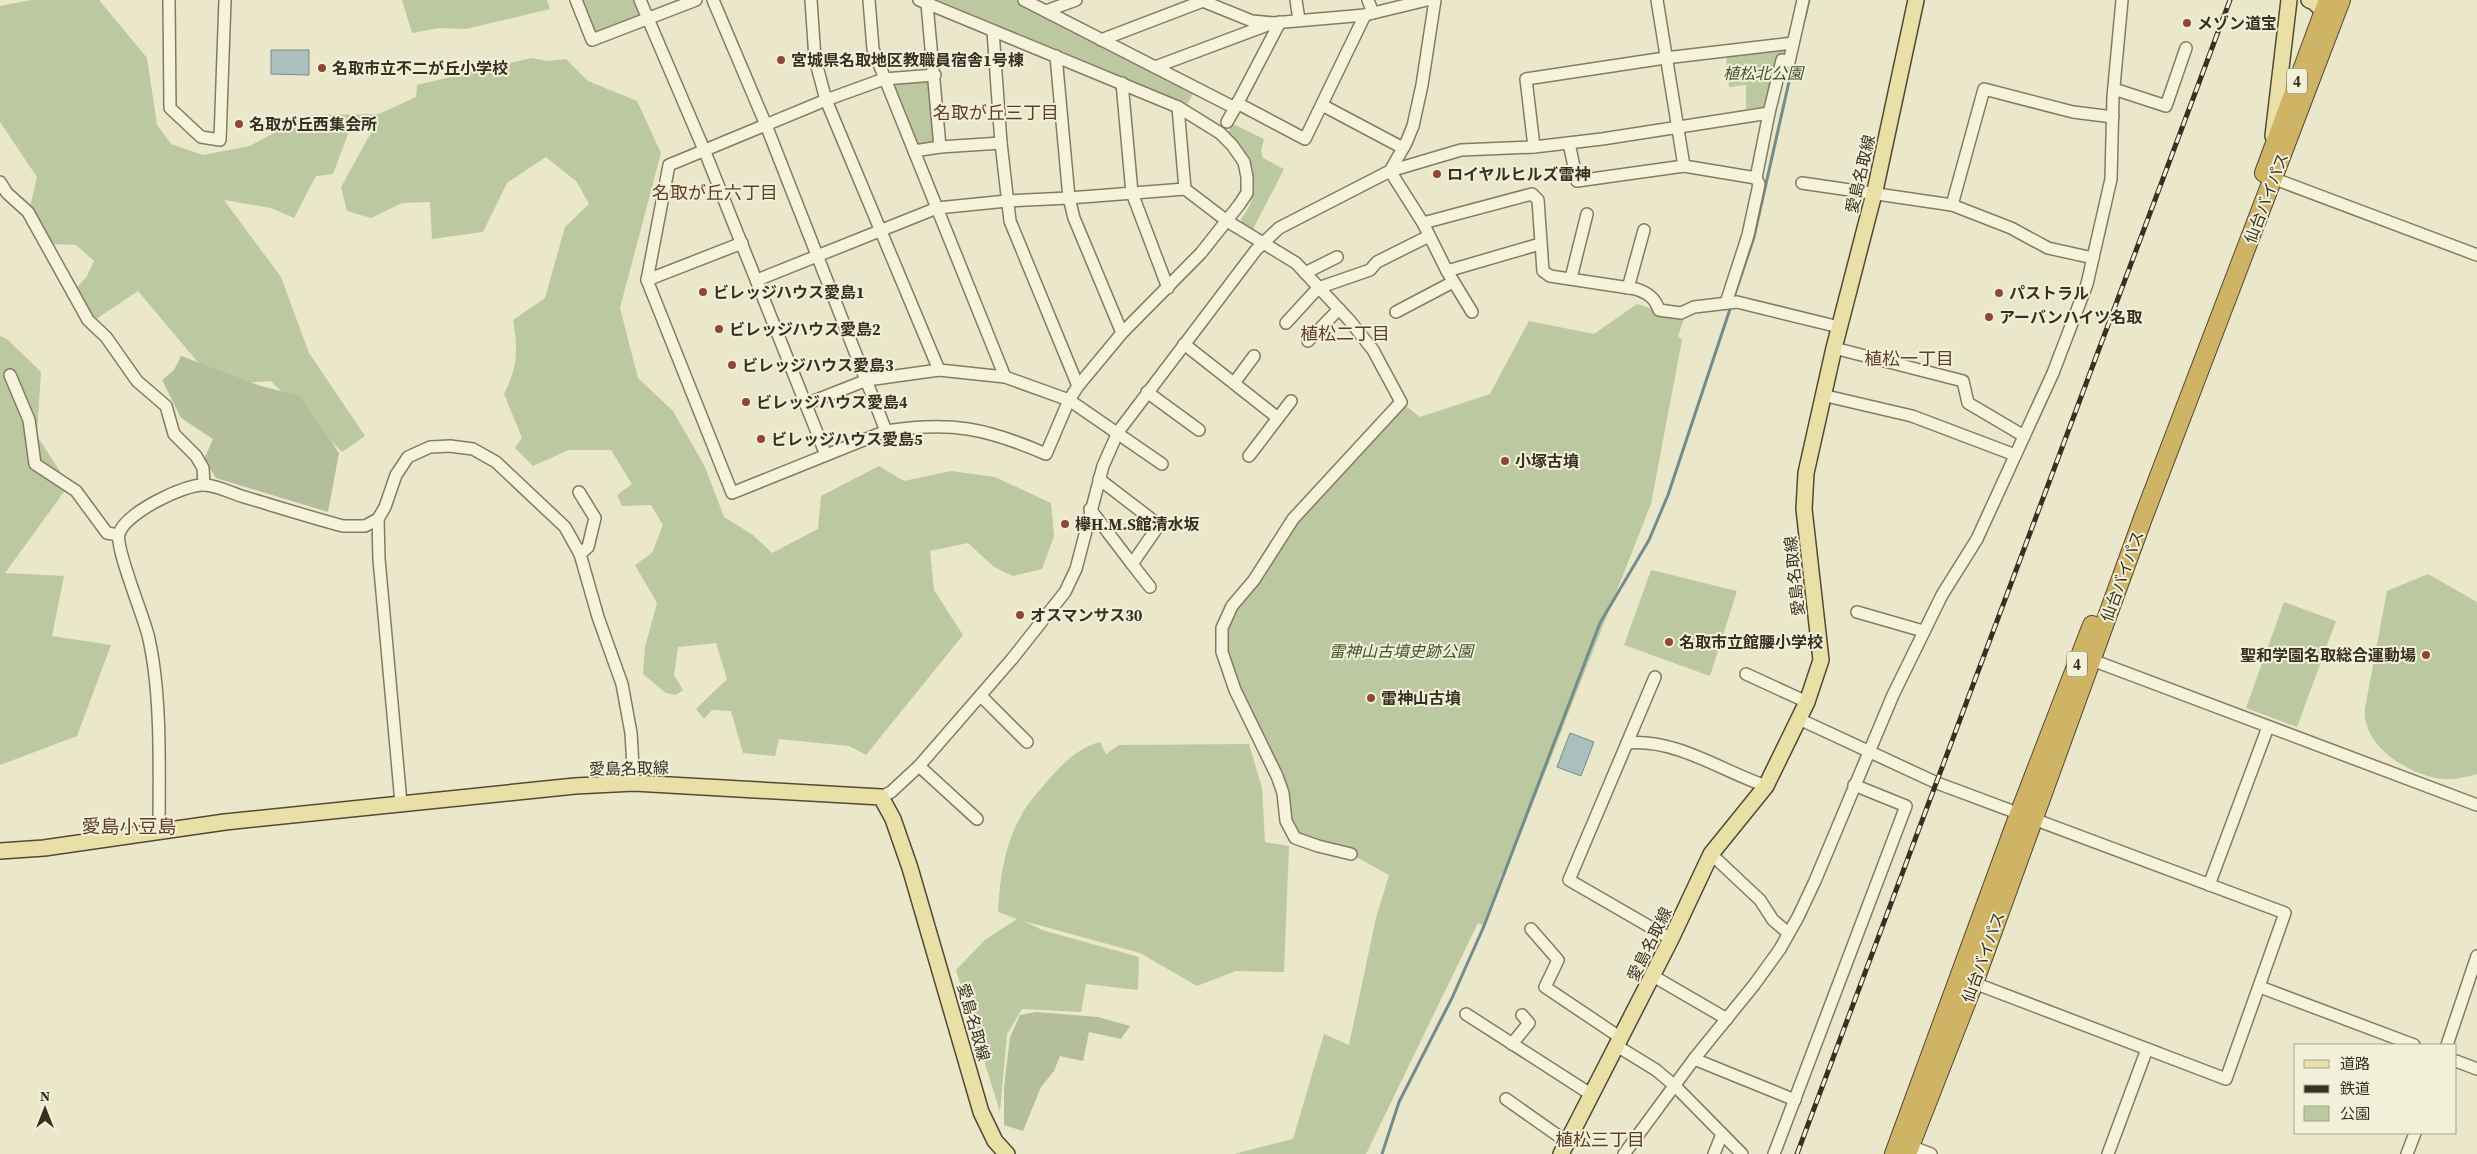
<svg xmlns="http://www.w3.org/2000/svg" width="2477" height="1154" font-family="'Source Serif 4','Noto Sans JP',serif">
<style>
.green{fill:#bcc89f}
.cemetery{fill:#b4be9d}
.water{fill:#abc0bd;stroke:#728d8c}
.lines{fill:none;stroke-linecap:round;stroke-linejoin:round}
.stream{stroke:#728d8c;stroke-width:3}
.minor-casing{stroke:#867b61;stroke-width:14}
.major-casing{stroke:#544934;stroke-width:18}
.highway-casing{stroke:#544934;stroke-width:20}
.minor{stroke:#f6f3dd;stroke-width:11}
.major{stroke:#e9e0a8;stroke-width:15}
.highway{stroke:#cfb466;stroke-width:18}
.rail-casing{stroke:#383122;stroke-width:5}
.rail{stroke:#f3f0da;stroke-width:3;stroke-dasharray:9;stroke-linecap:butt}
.poi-dot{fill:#8e4637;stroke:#f3f0da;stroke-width:2}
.labels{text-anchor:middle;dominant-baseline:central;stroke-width:4;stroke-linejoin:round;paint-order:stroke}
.shield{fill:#f3f0da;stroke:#706a59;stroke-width:1}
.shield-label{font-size:15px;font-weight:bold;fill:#383122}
.poi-label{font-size:16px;font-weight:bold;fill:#383122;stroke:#f3f0da;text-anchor:start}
.park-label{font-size:16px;font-style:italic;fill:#41522b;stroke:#f3f0da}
.street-label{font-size:16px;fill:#383122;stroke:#f3f0da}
.neighbourhood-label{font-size:18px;fill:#603d26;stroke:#f3f0da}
.quarter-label{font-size:19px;fill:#603d26;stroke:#f3f0da}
</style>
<rect width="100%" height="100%" fill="#eae7cb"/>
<g class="green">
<path d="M31 0H99L147 58 157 125 171 144 203 155 250 146 307 115 379 114 416 97 417 85 531 58 548 61 566 59 588 81 637 101 661 153 620 308 638 378 673 411 705 467 724 517 753 535 772 553 818 529 821 496 879 466 904 481 951 471 995 477 1051 503 1054 536 1042 569 1013 576 994 567 968 543 930 551 934 590 963 635 866 755 849 746 779 739 775 756 743 753 731 711 712 710 704 719 696 709 727 679 716 643 678 647 674 675 683 690 676 695 666 693 643 674 645 647 657 603 635 565 652 553 663 525 651 505 622 506 617 495 632 484 611 450H569L533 466 515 448 522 438 504 394C518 368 518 348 513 320L545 298 565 227 589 204 577 182 546 157 507 183 483 232 432 239 430 202 402 203 371 218 347 211 341 187 372 131 352 123 333 174 316 176 294 218 271 208 224 200 281 277 309 353 365 436 342 452 271 381 217 385 138 291 96 319 74 291 87 276 94 261 76 245 53 244 30 207 37 177 0 122V6Z"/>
<polygon points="402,0 547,0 550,9 466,29 439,28 412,33"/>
<polygon points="580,0 636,0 641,16 602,32 591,30"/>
<polygon points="938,0 1016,0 1195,91 1187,104"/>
<polygon points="1789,48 1776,106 1746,109 1746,85 1729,87 1726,56"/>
<polygon points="894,81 928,81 931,85 935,144 921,146 915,143 892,84"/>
<path d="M1233 124 1264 139 1261 151 1263 158 1284 169 1252 231 1244 227 1241 219C1268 182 1249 163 1228 132Z"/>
<polygon points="1637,304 1684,319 1678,336 1682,340 1651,504 1518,841 1501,876 1484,926 1478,923 1366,1154 1234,1154 1293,1139 1324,1034 1349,1045 1376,918 1389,875 1351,854 1295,838 1222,652 1232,606 1293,519 1401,402 1420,417 1490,394 1529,321 1594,334"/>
<polygon points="0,336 7,339 41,372 37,436 69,485 5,573 64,576 52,636 111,645 77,736 0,765"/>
<polygon points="1651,570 1737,591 1710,676 1624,645"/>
<path d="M2428 574 2477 602V774C2467 777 2453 780 2442 779 2409 775 2361 746 2365 708L2387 591Z"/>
<polygon points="2284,602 2336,621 2297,727 2246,708"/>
<path d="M1100 742 1106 754 1119 745 1249 744 1262 788 1265 842 1289 846 1284 972 1236 971 1197 986 1140 953 1024 921 1042 930 1139 957 1138 990 1086 984 1081 1012 1022 1009 1007 1034 1000 1112 956 970 985 940 1017 919 998 912C1000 880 1004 846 1020 818 1027 803 1040 790 1050 778 1063 763 1080 747 1100 742Z"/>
</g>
<g class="cemetery">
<polygon points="181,356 261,386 300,396 339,453 328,512 216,478 204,459 213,439 181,418 162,380 174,370"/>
<polygon points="1036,1012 1098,1017 1130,1026 1121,1039 1089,1032 1083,1061 1060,1056 1054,1071 1041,1087 1023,1131 1004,1125 1004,1088 1010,1037 1020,1015"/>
</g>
<g class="water">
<polygon points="271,50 309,50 309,75 271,74"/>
<polygon points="1570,733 1594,742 1581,776 1557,767"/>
</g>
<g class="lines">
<g class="stream">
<polyline points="1805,17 1809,0"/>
<polyline points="1733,300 1754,237 1793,64"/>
<polyline points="1382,1154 1399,1102 1452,998 1484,926 1600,623 1649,540 1668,495 1731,306"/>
</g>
<g class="minor-casing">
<g id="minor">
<polyline points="169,0 170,108 201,137 220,140 225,0"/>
<polyline points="576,0 592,40 696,0"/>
<polyline points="640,0 705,152 826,455"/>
<polyline points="713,0 766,125 886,431"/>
<polyline points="811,0 815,59 826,100 939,370"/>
<polyline points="869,0 873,49 1005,377"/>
<path d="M919 0 1178 107 1220 133 1232 145 1244 162 1247 177V193L1239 205 1201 253 1122 333 1078 386 1069 400 1046 454C986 428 951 421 886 431L732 493 647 280 669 165 826 100 884 79 935 75"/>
<polyline points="1024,0 1235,108 1280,22"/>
<polyline points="1200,0 1252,21 1273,23 1365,15 1427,0"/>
<polyline points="1296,0 1299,20"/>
<polyline points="1368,0 1373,13"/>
<polyline points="1657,0 1684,166"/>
<polyline points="927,4 940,147"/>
<polyline points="1046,11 1076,0"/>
<polyline points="993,31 1001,143 1010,221 1078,386"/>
<polyline points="1101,40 1203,1"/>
<polyline points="1056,56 1069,198 1074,218 1122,333"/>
<polyline points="1155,67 1270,24"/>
<polyline points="1122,83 1132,193 1168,288"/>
<polyline points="2114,89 2166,106 2186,48"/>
<polyline points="1237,103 1305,139 1365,15"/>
<polyline points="1322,105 1403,148"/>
<polyline points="1178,107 1185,189 1227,221 1296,263 1350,321 1373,350 1401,402 1293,519 1254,580 1232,606 1222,628 1222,652 1235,690 1277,776 1283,793 1286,821 1295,838 1318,846 1351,854"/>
<polyline points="1227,122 1235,108"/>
<polyline points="1569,143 1577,181 1684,166 1756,178 1769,113 1782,60 1789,62 1803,0"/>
<polyline points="1534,147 1526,79 1665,58 1793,43"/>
<polyline points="914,151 940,147 1001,143"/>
<polyline points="2267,176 2477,255"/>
<polyline points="0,182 7,193 28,212 88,320 106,337 137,381 166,406 174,434 196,456 203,468 204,485"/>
<polyline points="1802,183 1952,205 2011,228 2048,248 2093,258"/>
<polyline points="1952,205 1984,89 2073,112 2113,117"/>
<path d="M1423 223 1532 194 1538 200 1543 271 1550 276 1636 289C1648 293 1655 298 1659 310L1681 313 1694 307 1737 302 1839 327"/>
<polyline points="1447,271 1540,244"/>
<polyline points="1305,273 1337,257"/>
<polyline points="1571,278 1587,214"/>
<polyline points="647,280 742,243"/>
<polyline points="757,280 937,208 1007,201 1069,198 1185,189"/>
<polyline points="1628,288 1644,230"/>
<polyline points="1726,303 1748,235 1759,184 1756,178"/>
<polyline points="1396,312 1453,282"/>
<polyline points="1472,312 1447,271 1423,223 1390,171 1461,150 1534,147 1602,139 1769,113"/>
<polyline points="1286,323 1318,288 1370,270 1377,262 1429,236"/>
<polyline points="1308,341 1339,309"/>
<polyline points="1184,344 1278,418 1249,456"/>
<polyline points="1834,348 1963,381 1968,403 2024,436"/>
<polyline points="10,375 29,420 35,464 76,491 107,533 118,535"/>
<polyline points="1234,383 1254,356"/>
<polyline points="1147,392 1199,430"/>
<polyline points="1822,395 1912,416 2015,455"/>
<polyline points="806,404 867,380 939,370 1005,377 1069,400 1162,464"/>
<polyline points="1278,418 1291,401"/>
<polyline points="579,492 595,518 588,547 580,554"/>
<polyline points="1090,509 1132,564 1159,525 1099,479"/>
<polyline points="378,519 379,559 401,803"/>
<polyline points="1132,564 1150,587"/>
<polyline points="1857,612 1923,631"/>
<polyline points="2092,660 2477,805"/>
<polyline points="1746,674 1807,702"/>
<polyline points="1655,677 1569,880 1671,939"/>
<polyline points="981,696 1027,742"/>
<polyline points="1799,719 1937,783 2285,913 2226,1079 1974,983"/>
<path d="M1627 743C1675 738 1722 771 1766 786"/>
<polyline points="919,766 977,819"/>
<polyline points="881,797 891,792 919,766 1012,659 1065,592 1076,569 1103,466 1118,432 1256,250 1279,228 1390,171 1406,143 1413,126 1422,85 1435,0"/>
<path d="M159 832C159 771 162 693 148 635 143 615 115 547 119 534 124 514 185 483 205 485 217 486 230 492 241 496 275 506 309 517 343 526H365L378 519 385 507 396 475 408 457 430 447 450 446 473 449 496 462 565 527 580 554 598 617 622 684 631 733 634 783"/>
<polyline points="1711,854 1760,900 1773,920 1788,933"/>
<polyline points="2209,885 2268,727"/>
<polyline points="1531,929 1558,960 1545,987 1621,1038"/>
<polyline points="1653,976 1727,1019"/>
<polyline points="2260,987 2414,1045"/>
<polyline points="1466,1014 1592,1095"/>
<polyline points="1512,1044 1529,1023 1522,1015"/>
<polyline points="2447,1045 2477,956"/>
<polyline points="1617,1046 1656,1070 1675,1086 1742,1154"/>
<polyline points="1694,1059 1795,1100"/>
<polyline points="2456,1061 2477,1069"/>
<polyline points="1506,1099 1567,1142"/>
<polyline points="1910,1146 1931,1154"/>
<polyline points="1624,1154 1694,1059 1754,985 1780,949 1798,917 1815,881 1893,695 1942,595 1977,539 2053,373 2087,284 2111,179 2113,97 2122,0"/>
<polyline points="1714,1154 1722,1134"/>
<polyline points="1774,1154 1906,806 1854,785"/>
<polyline points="2108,1154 2147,1049"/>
<polyline points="2407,1154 2415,1133"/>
</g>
</g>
<g class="major-casing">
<g id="major">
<polyline points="2309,0 2314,2 2330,18"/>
<polyline points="2273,136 2289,0"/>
<polyline points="0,851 44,848 225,822 575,786 634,783 881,797 893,819 910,868 981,1112 995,1141 1007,1154"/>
<polyline points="1561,1154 1671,939 1711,854 1766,786 1807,702 1821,660 1804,509 1806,473 1834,348 1876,186 1916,0"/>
</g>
</g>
<g class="highway-casing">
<g id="highway">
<polyline points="2264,173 2328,0"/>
<polyline points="1894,1154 2019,814 2092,625"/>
<polyline points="1907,1154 1974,983 2143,518 2341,0"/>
</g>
</g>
<use href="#minor" class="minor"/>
<use href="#major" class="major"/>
<use href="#highway" class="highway"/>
<g class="rail-casing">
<polyline id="rail" points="1797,1154 2230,0"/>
</g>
<use href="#rail" class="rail"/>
</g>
<g class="poi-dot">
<circle cx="2187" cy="23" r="5"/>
<circle cx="781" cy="60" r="5"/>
<circle cx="322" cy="68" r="5"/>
<circle cx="239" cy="124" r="5"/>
<circle cx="1437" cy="174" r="5"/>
<circle cx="703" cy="292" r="5"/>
<circle cx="1999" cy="293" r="5"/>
<circle cx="1989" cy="317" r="5"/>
<circle cx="719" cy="329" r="5"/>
<circle cx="732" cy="365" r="5"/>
<circle cx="746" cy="402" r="5"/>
<circle cx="761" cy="439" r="5"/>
<circle cx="1505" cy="461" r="5"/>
<circle cx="1065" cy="524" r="5"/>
<circle cx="1020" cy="615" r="5"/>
<circle cx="1669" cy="642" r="5"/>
<circle cx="2426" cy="655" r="5"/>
<circle cx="1371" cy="698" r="5"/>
</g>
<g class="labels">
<g class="shield">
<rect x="2287" y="68.5" width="20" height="25" rx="4"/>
<rect x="2067" y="651.5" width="20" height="25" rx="4"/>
</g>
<g class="shield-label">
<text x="2297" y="81">4</text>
<text x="2077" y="664">4</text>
</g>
<g class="poi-label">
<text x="2197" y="23">メゾン道宝</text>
<text x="791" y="60">宮城県名取地区教職員宿舎1号棟</text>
<text x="332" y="68">名取市立不二が丘小学校</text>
<text x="249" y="124">名取が丘西集会所</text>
<text x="1447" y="174">ロイヤルヒルズ雷神</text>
<text x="713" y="292">ビレッジハウス愛島1</text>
<text x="2009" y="293">パストラル</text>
<text x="1999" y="317">アーバンハイツ名取</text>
<text x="729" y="329">ビレッジハウス愛島2</text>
<text x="742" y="365">ビレッジハウス愛島3</text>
<text x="756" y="402">ビレッジハウス愛島4</text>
<text x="771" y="439">ビレッジハウス愛島5</text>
<text x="1515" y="461">小塚古墳</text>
<text x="1075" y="524">欅H.M.S館清水坂</text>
<text x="1030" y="615">オスマンサス30</text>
<text x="1679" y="642">名取市立館腰小学校</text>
<text x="2416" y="655" text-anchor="end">聖和学園名取総合運動場</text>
<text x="1381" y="698">雷神山古墳</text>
</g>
<g class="park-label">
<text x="1763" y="73">植松北公園</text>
<text x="1401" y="651">雷神山古墳史跡公園</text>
</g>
<g class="street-label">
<text transform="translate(1860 174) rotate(-77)">愛島名取線</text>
<text transform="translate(2266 198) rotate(-69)">仙台バイパス</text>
<text transform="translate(1794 576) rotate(-96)">愛島名取線</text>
<text transform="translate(2122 576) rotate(-70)">仙台バイパス</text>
<text transform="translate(629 768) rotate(-1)">愛島名取線</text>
<text transform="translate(1649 944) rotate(-64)">愛島名取線</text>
<text transform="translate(1983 957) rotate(-70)">仙台バイパス</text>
<text transform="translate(974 1022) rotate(74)">愛島名取線</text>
</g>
<g class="neighbourhood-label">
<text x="996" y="112">名取が丘三丁目</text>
<text x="715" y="192">名取が丘六丁目</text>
<text x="1345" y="333">植松二丁目</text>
<text x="1909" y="358">植松一丁目</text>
<text x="1600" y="1139">植松三丁目</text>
</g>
<g class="quarter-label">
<text x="129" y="826">愛島小豆島</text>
</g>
</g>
<rect x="2294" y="1044" width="162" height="90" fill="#f3f0da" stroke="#a8a490"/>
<rect x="2304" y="1060" width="25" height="8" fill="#e9e0a8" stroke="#a8a490"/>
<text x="2340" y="1069" font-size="15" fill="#383122">道路</text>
<rect x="2304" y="1085" width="25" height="8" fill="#383122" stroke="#a8a490"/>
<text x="2340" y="1094" font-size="15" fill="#383122">鉄道</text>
<rect x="2304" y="1106" width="25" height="15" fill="#bcc89f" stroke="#a8a490"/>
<text x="2340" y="1119" font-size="15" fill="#383122">公園</text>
<g transform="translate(45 1109)" stroke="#f3f0da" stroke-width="4" paint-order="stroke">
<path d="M0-4L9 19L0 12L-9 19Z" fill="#383122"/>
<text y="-8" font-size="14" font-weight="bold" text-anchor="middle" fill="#383122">N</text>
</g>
</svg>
